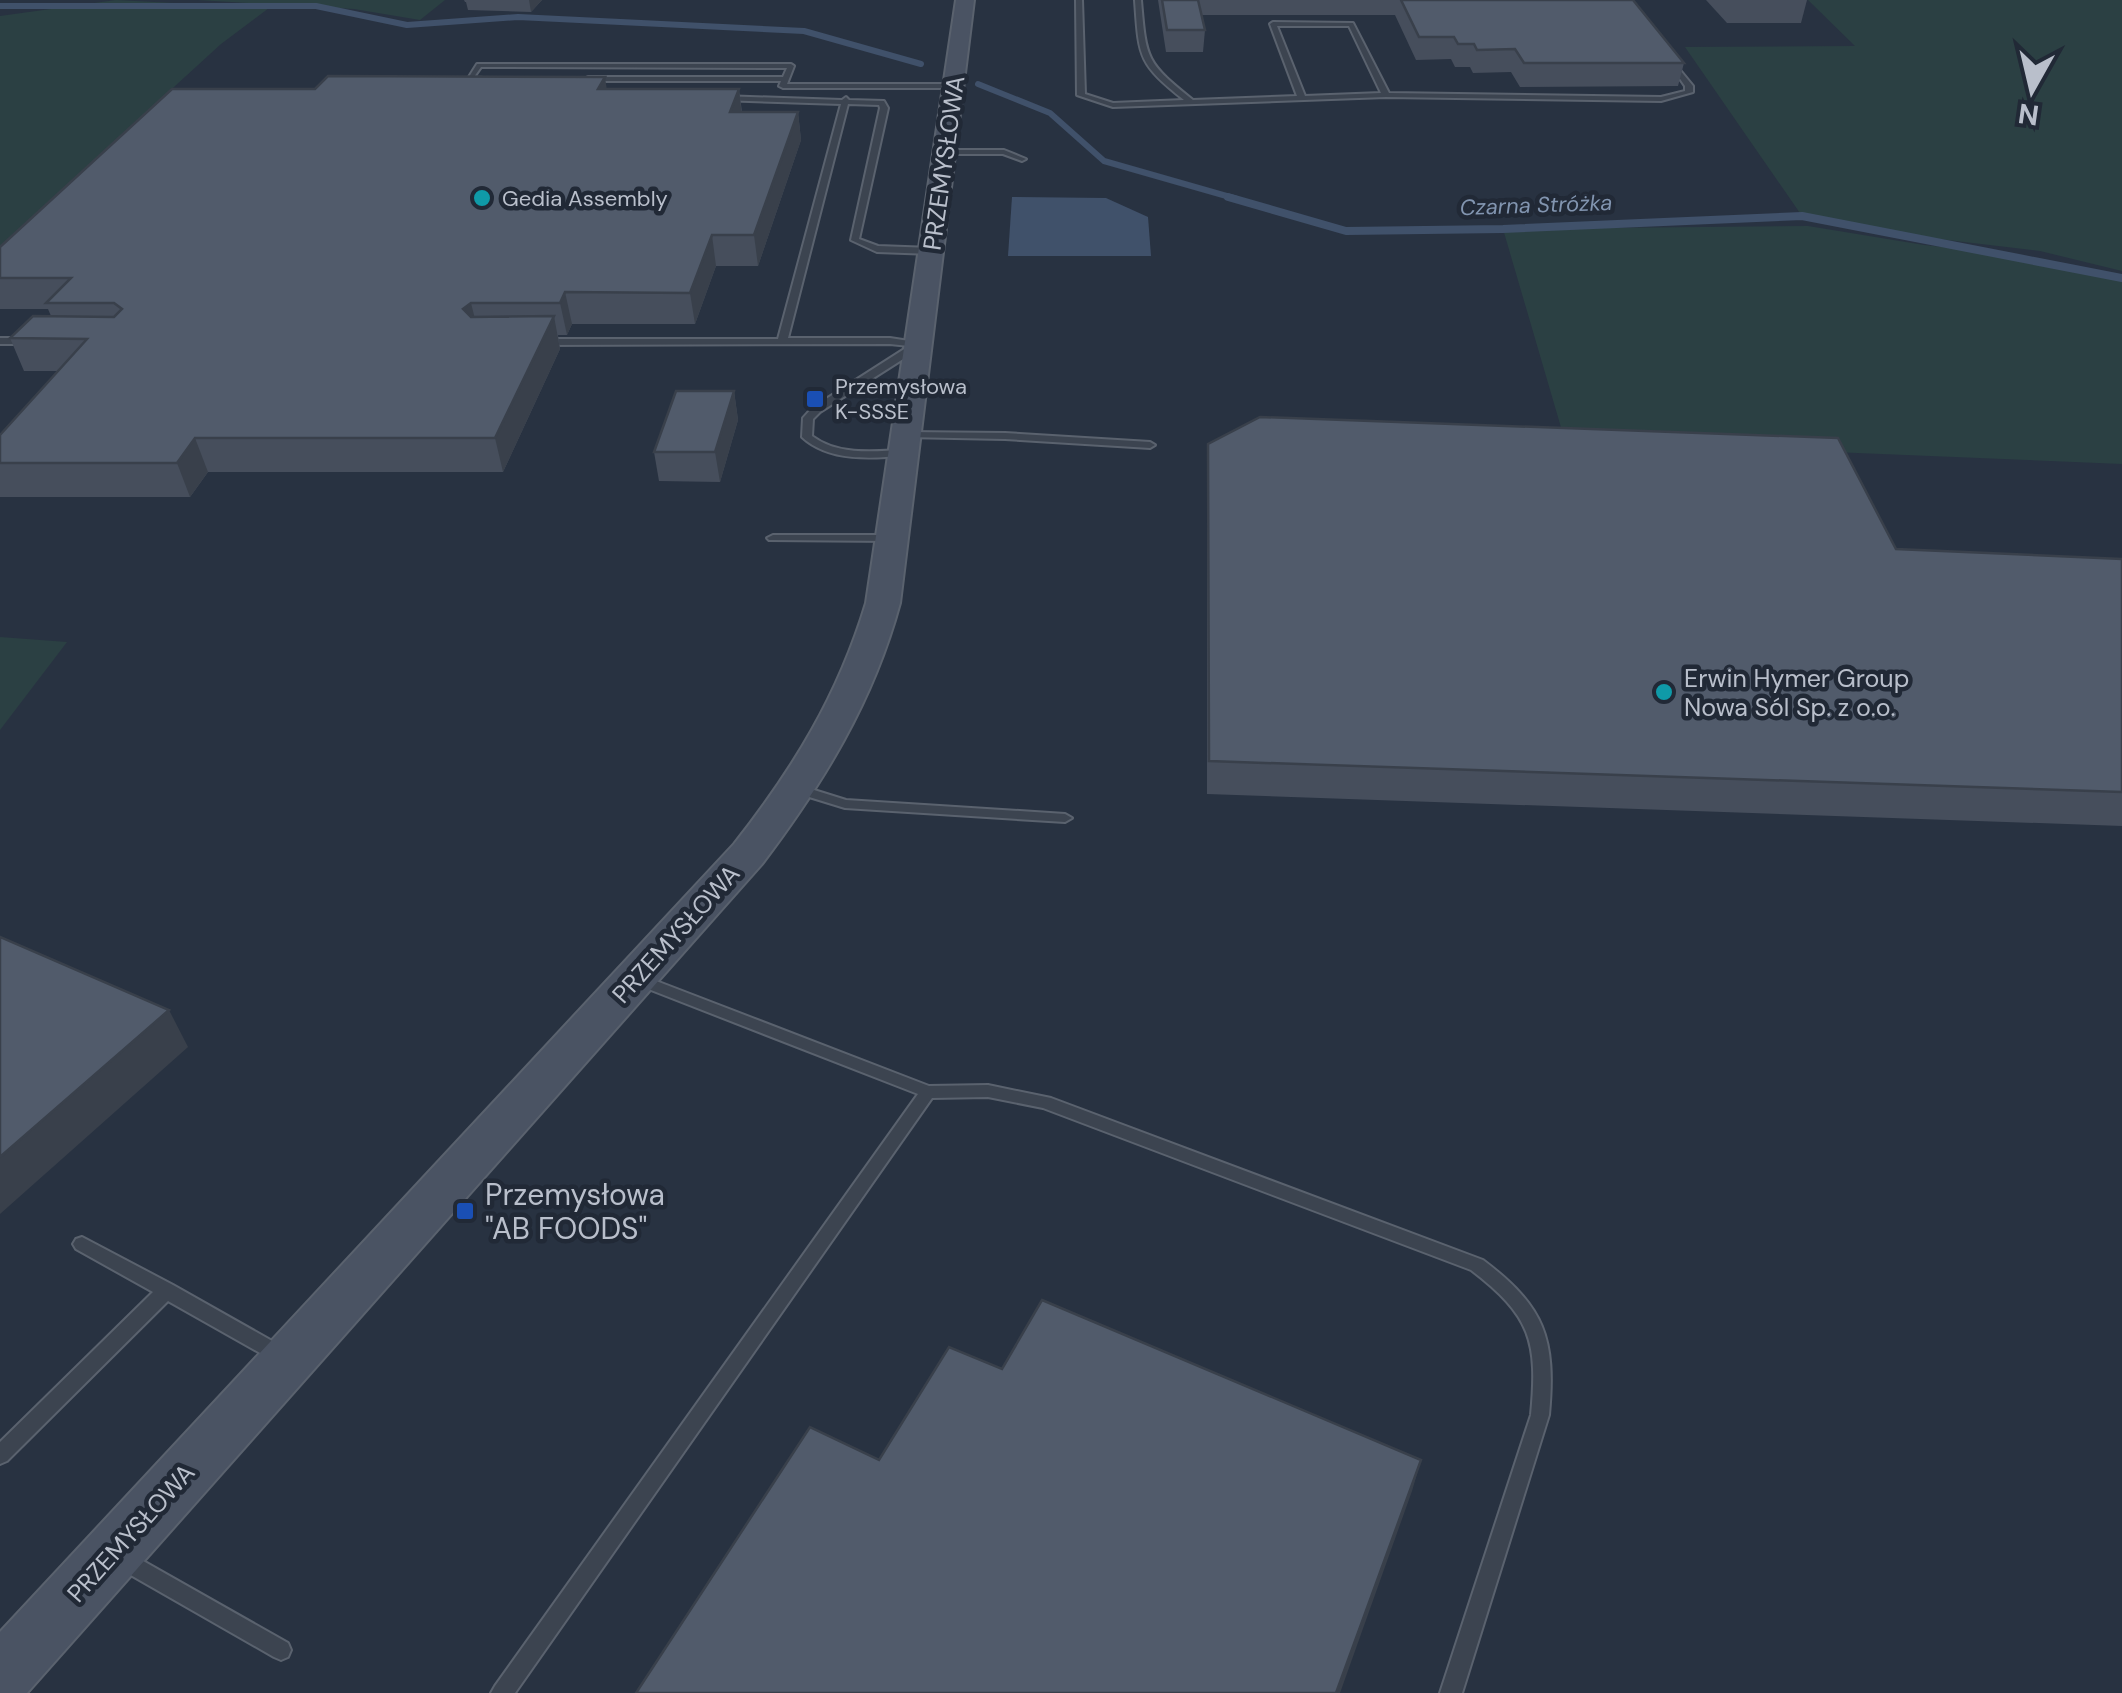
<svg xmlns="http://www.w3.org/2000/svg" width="2122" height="1693" font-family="'DM Sans',sans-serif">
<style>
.green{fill:#2b4043}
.water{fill:#40516a}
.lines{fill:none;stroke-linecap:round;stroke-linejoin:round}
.stream-far1{stroke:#40516a;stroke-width:6}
.stream{stroke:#40516a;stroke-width:8}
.lane-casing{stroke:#5a626e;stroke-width:4}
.secondary-casing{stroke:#5a626e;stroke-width:4}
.lane{fill:#3c4450;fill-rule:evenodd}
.secondary{fill:#4a5363;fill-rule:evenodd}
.wall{fill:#464e5c}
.shaded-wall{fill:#39404b}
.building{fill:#515b6b;stroke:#39404b;stroke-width:2.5}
.culture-dot{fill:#0f9aa8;stroke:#212936;stroke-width:4}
.transit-dot{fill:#1a4fb4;stroke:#212936;stroke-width:4}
.labels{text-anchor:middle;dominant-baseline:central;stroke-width:9;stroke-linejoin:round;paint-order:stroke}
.far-poi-label{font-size:22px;fill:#b9bfcb;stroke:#212936;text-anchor:start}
.far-water-label{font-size:22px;font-style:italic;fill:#8295b0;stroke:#212936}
.street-label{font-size:25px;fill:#b9bfcb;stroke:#212936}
.poi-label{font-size:25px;fill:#b9bfcb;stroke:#212936;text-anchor:start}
.near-poi-label{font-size:30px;fill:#b9bfcb;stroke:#212936;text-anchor:start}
</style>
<rect width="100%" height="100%" fill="#283241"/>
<g class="green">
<polygon points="116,0 269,8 221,44 0,246 0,16"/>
<polygon points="197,0 445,0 420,20 354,9"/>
<polygon points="1808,0 2122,0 2122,271 2040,251 1922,237 1802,216 1685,47 1855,46"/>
<polygon points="1808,226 1924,245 2027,256 2122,279 2122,464 1565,441 1503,229"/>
<polygon points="0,637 67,642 0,730"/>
</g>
<polygon class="water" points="1012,197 1106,198 1148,217 1151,256 1008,256"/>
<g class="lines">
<g class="stream-far1">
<polyline points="0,6 316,6 407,25 518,17 804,31 921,64"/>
<polyline points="978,84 1050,113 1104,161 1237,199"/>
</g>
<polyline class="stream" points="1228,197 1346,231 1503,229 1802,216 2122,278"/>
<g class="lane-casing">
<g id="lane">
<path d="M1076 0H1082L1085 94 1113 103 1184 100C1138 63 1139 58 1135 0H1141C1146 60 1146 62 1193 100L1297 96 1270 24 1273 22 1353 23 1389 93 1661 97 1685 91V86L1667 60 1670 58 1693 86V92L1661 101 1386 97 1113 107 1077 95ZM1277 26H1349L1381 93 1305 96Z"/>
<polygon points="477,64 791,64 794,66 787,84 954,84 958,86 954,88 783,88 779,86 781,81 588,81 584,79 588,77 783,77 787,68 481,67 474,77 483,78 483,80 467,80"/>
<path d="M722 96 842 100 846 97 849 100 884 101 888 108 859 239 878 246 932 248 936 251 932 254 877 252 851 240 880 108 879 105 848 104 788 338H890L922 343V347L820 412 813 419 812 436C839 456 873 451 904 450L909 453 908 455C873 459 829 462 802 437L803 418 812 408 909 346 890 344 540 345 535 342 540 339H778L841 104 719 100V96Z"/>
<polygon points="945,150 1004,150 1026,159 1022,161 1003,154 942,154 941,152"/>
<polygon points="0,338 30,338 35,341 30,344 0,344"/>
<polygon points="908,432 1005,433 1150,442 1155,445 1150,448 1005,439 904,437 903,435"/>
<polygon points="773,535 892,535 898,538 892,541 769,540 767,538"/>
<polygon points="798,785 846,800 1065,814 1072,818 1065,822 845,808 793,792 791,789"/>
<path d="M638 974 929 1086 988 1085 1051 1098 1483 1260C1545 1307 1556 1338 1549 1415L1462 1693H1440L1531 1415C1538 1341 1531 1316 1471 1270L1043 1108 988 1097 932 1098 515 1693H491L495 1686 918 1094 633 983 631 979 633 975Z"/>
<polygon points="82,1237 173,1285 288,1350 291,1356 288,1362 282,1364 276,1362 168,1301 7,1461 0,1464 0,1442 153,1292 76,1249 73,1244 76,1239"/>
<polygon points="122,1549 288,1643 291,1650 288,1657 281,1660 274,1657 115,1566 112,1559 115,1552"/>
</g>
</g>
<g class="secondary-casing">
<path id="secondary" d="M956 0H974L900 603C873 702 824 782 762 864L27 1693H0V1632L734 844C793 769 838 696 866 603Z"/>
</g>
<use href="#lane" class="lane"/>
<use href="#secondary" class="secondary"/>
</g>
<g class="wall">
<polygon points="464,0 542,0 531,12 468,10 466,2 465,2"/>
<polygon points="1158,0 1633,0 1684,63 1678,86 1520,87 1511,72 1473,73 1470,67 1455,67 1451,59 1416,60 1395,15 1202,15 1205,30 1203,52 1166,52"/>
<polygon points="1706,0 1807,0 1801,23 1727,23"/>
<polygon points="315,89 739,89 742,112 798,112 801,140 758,266 716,266 695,324 572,324 567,335 558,335 560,349 503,472 208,472 190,497 0,497 0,435 58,371 24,371 10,338 51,316 48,309 0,309 0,247"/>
<polygon points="734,391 738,420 720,482 659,481 654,452"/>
<polygon points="1208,444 1896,549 2122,559 2122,826 1207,794 1207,474"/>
</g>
<g class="shaded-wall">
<polygon points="529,0 542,0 531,12"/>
<polygon points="605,77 609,105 598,89"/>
<polygon points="739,89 742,117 730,112"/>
<polygon points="798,112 801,140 758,266 754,235"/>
<polygon points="712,235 716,266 695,324 690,293"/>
<polygon points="565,292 572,324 567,335 560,303"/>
<polygon points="471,303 479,335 463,309"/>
<polygon points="554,316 560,349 503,472 495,438"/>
<polygon points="734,391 738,420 720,482 715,452"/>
<polygon points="195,438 208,472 190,497 177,463"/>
<polygon points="169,1010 188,1047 0,1214 0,1157"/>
<polygon points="1421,1460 1412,1491 1340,1693 1336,1693"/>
</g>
<g class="building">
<polygon points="1162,0 1198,0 1205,30 1167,30"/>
<polygon points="1401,0 1633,0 1684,63 1524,63 1515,49 1477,50 1474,44 1458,44 1454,37 1419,37"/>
<polygon points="328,76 605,77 598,89 739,89 730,112 798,112 754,235 712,235 690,293 565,292 560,303 471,303 463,309 471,317 554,316 495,438 195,438 177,463 0,463 0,435 87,339 10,338 33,316 114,317 122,309 114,303 46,303 71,278 0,278 0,247 172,89 315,89"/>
<polygon points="676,391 734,391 715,452 654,452"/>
<polygon points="1260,417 1838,438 1896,549 2122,559 2122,792 1209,761 1208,444"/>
<polygon points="0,937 169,1010 0,1157"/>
<polygon points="1042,1300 1421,1460 1336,1693 636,1693 810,1427 879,1460 949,1347 1002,1369"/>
</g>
<g class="culture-dot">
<circle cx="482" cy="198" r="10"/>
<circle cx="1664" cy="692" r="10"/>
</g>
<g class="transit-dot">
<rect x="805" y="389" width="20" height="20" rx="5"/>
<rect x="455" y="1201" width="20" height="20" rx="5"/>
</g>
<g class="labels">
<g class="far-poi-label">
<text x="502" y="198">Gedia Assembly</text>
<text x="835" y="386">Przemysłowa<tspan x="835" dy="25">K-SSSE</tspan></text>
</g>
<g class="far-water-label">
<text transform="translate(1536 205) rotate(-2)">Czarna Stróżka</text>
</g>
<g class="street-label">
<text transform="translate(944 163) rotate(-82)">PRZEMYSŁOWA</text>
<text transform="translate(676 934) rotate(-48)">PRZEMYSŁOWA</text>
<text transform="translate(131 1533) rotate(-48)">PRZEMYSŁOWA</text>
</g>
<g class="poi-label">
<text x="1684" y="678">Erwin Hymer Group<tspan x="1684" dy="29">Nowa Sól Sp. z o.o.</tspan></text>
</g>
<g class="near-poi-label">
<text x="485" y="1194">Przemysłowa<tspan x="485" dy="34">"AB FOODS"</tspan></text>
</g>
</g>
<g transform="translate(2032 90) rotate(188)" stroke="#212936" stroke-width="8" paint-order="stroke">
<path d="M0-8L18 38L0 25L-18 38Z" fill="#b9bfcb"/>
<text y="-15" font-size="28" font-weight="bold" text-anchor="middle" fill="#b9bfcb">N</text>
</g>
</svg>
